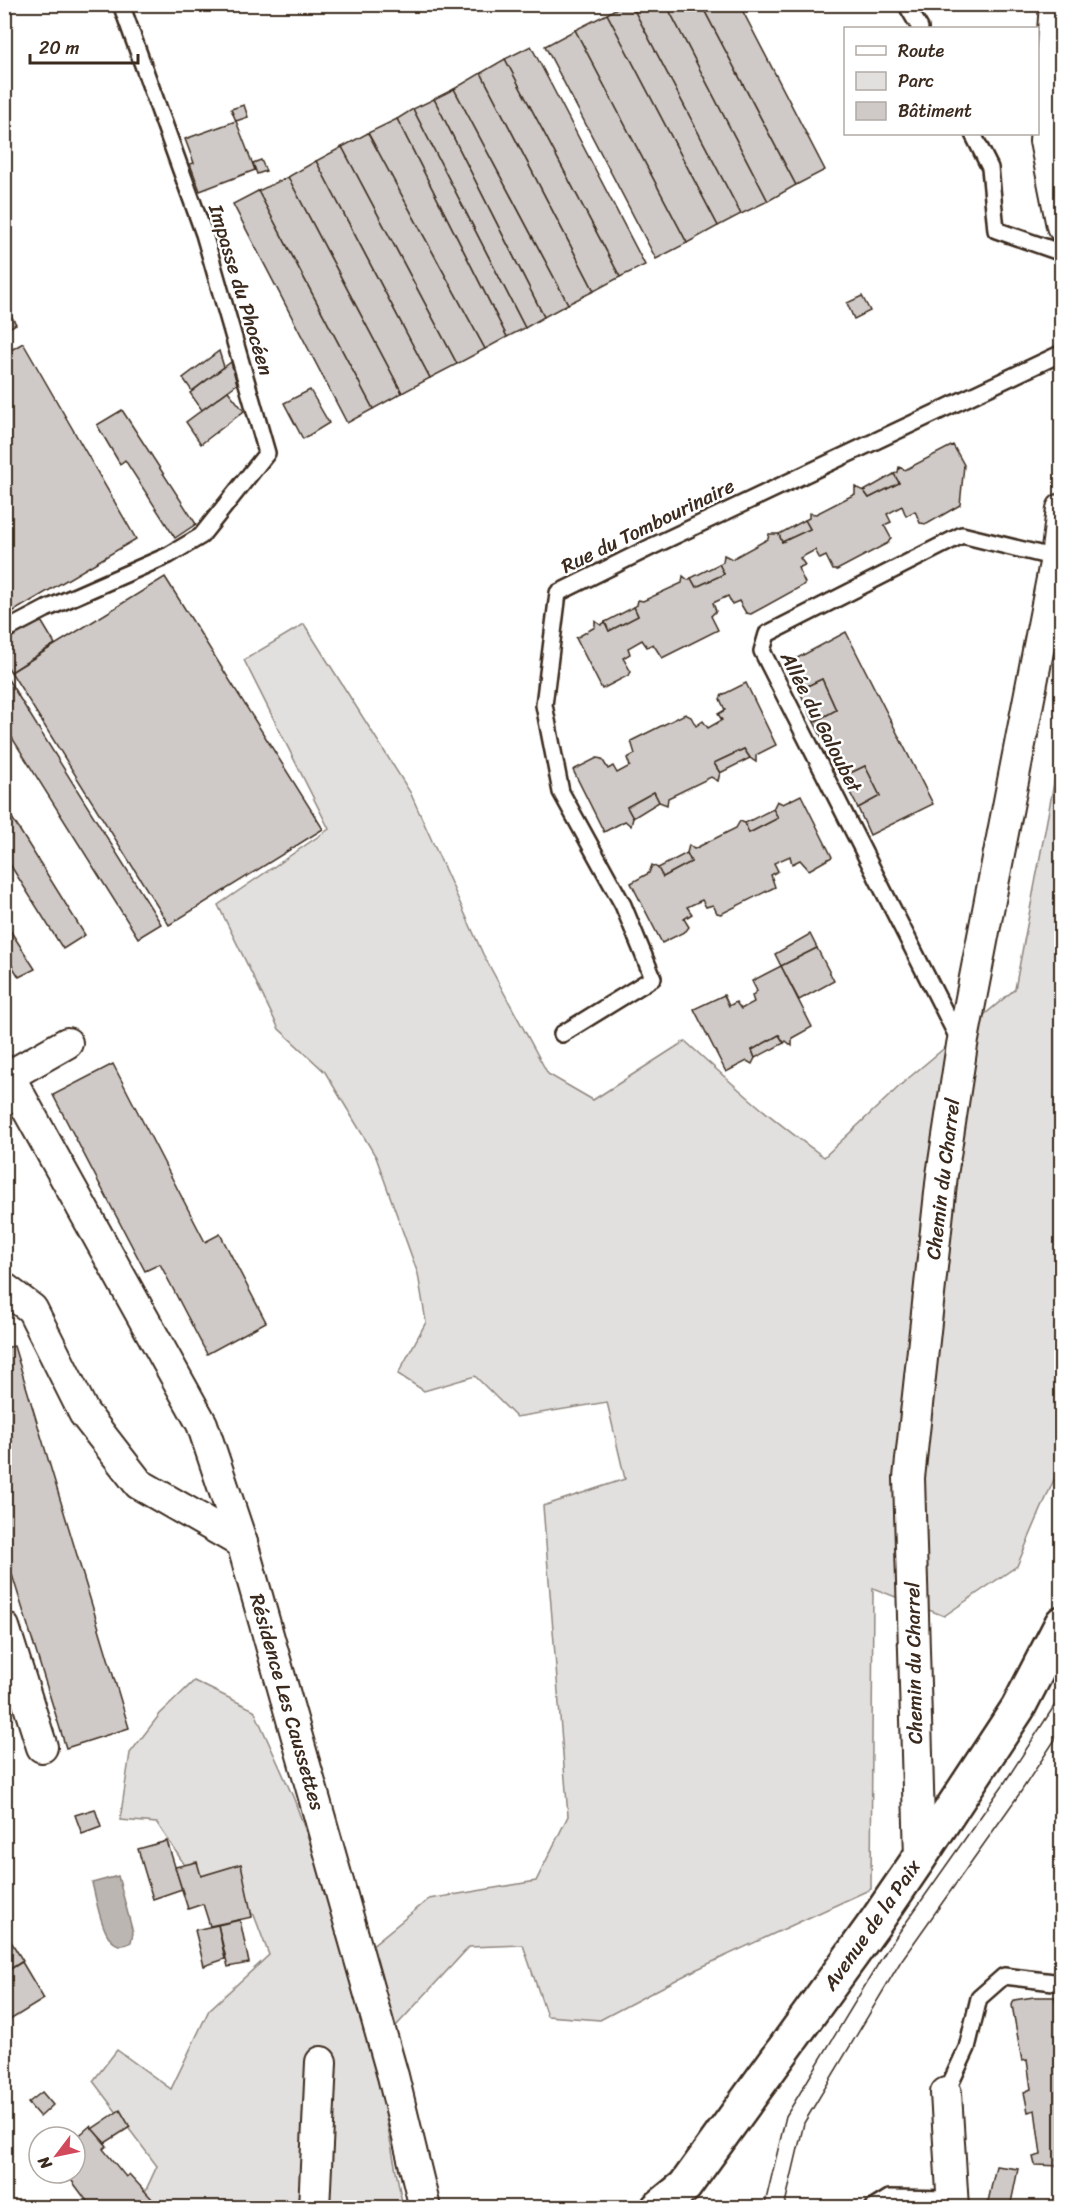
<svg xmlns="http://www.w3.org/2000/svg" width="1066" height="2212" font-family="Sriracha,sans-serif">
<style>
.green{fill:#e2e0de;stroke:#8e857e;stroke-width:1.5}
.water{fill:#bcb6b3;stroke:#887e77;stroke-width:1.5}
.building{fill:#cfcac7;stroke:#3b2a1e;stroke-width:1.5}
.lines{fill:none;stroke-linecap:round;stroke-linejoin:round}
.lane-casing{stroke:#3b2a1e;stroke-width:20}
.street-casing{stroke:#3b2a1e;stroke-width:34}
.secondary-casing{stroke:#3b2a1e;stroke-width:38}
.lane{stroke:#fff;stroke-width:15}
.street{stroke:#fff;stroke-width:30}
.secondary{stroke:#fff;stroke-width:33}
.tram{stroke:#3b2a1e;stroke-width:1.5}
.labels{text-anchor:middle;dominant-baseline:central;stroke-width:5;stroke-linejoin:round;paint-order:stroke}
.street-label{font-size:20px;fill:#3b2a1e;stroke:#fff}
</style>
<rect width="100%" height="100%" fill="#fff"/>
<filter id="ink" filterUnits="userSpaceOnUse"><feTurbulence type="fractalNoise" baseFrequency=".0167" numOctaves="2"/><feDisplacementMap in="SourceGraphic" scale="12" xChannelSelector="R" yChannelSelector="G"/><feConvolveMatrix kernelMatrix="1 2 1 2 8 2 1 2 1" color-interpolation-filters="sRGB"/></filter>
<g filter="url(#ink)">
<path class="green" d="M304 624 410 792 483 954 548 1074 593 1100 685 1041C730 1082 774 1122 824 1157L905 1081 1015 989 1061 746V1463L1017 1566 944 1616 873 1588 871 1889 695 1970 600 2020 547 2016 523 1945 469 1947 373 2051 403 2207H138L157 2166 93 2081 117 2050 171 2089 209 2010 269 1955 254 1915 188 1870 157 1823 120 1820 130 1753 160 1714 194 1681 254 1710 294 1799 328 1893 360 1955 429 1899 536 1881 568 1816 543 1506 625 1479 607 1402 516 1417 475 1376 424 1391 398 1374 426 1322 418 1274 376 1157 325 1072 279 1029 218 905 329 829 244 660Z"/>
<path class="water" d="M118 1876 133 1933 131 1942C104 1960 97 1900 92 1883Z"/>
<g class="building">
<polygon points="623,4 631,4 741,214 718,226 607,14"/>
<polygon points="631,4 666,4 768,201 741,214"/>
<polygon points="666,4 701,4 796,185 768,201"/>
<polygon points="701,4 739,4 825,170 796,185"/>
<polygon points="607,14 718,226 687,243 575,30"/>
<polygon points="575,30 687,243 656,259 545,46"/>
<polygon points="531,46 645,265 620,277 505,59"/>
<polygon points="505,59 620,277 594,291 481,73"/>
<polygon points="481,73 594,291 568,304 454,89"/>
<polygon points="454,89 568,304 544,317 434,99"/>
<polygon points="434,99 544,317 525,328 413,109"/>
<polygon points="244,105 248,117 236,121 231,109"/>
<polygon points="413,109 525,328 507,337 397,119"/>
<polygon points="397,119 507,337 485,349 368,133"/>
<polygon points="236,121 255,170 200,191 190,164 194,163 185,139"/>
<polygon points="368,133 485,349 457,364 342,147"/>
<polygon points="342,147 457,364 430,378 316,161"/>
<polygon points="261,160 266,171 257,174 253,163"/>
<polygon points="316,161 430,378 402,393 288,177"/>
<polygon points="288,177 402,393 373,409 258,191"/>
<polygon points="258,191 373,409 347,423 233,204"/>
<polygon points="862,296 870,311 854,319 847,303"/>
<polygon points="4,304 16,324 4,331"/>
<polygon points="23,343 136,539 4,617 4,354"/>
<polygon points="219,351 224,367 192,391 183,378"/>
<polygon points="231,362 237,384 202,410 190,393"/>
<polygon points="310,390 329,423 303,439 284,403"/>
<polygon points="228,391 244,411 201,444 186,422"/>
<polygon points="122,410 196,524 175,538 125,460 120,464 97,425"/>
<polygon points="953,445 964,465 960,505 927,524 920,523 915,511 906,516 902,506 887,514 891,522 884,525 891,538 888,543 837,570 833,570 826,556 820,559 815,550 800,558 805,565 798,568 805,583 802,586 751,614 746,613 739,601 732,604 728,596 713,603 716,611 711,616 718,630 662,658 653,644 647,647 642,640 628,648 630,654 623,658 631,672 629,675 602,689 576,638 595,627 595,621 601,625 605,622 609,631 638,616 634,607 637,605 638,600 643,601 682,583 683,576 688,580 691,578 696,587 724,574 719,564 723,562 724,555 732,559 768,539 769,534 779,534 782,542 810,529 805,520 809,518 809,513 816,514 855,494 855,487 864,491 869,498 899,483 894,474 898,472 899,467 905,470"/>
<polygon points="894,474 899,483 869,498 864,491"/>
<polygon points="805,520 810,529 782,542 779,534"/>
<polygon points="719,564 724,574 696,587 691,578"/>
<polygon points="165,577 323,829 169,925 11,672"/>
<polygon points="634,607 638,616 609,631 605,622"/>
<polygon points="40,619 55,644 11,672 4,662 4,641"/>
<polygon points="846,632 933,804 870,835 858,808 880,796 865,766 842,777 814,722 836,710 822,679 799,690 786,664"/>
<polygon points="4,673 161,924 138,938 4,725"/>
<polygon points="822,679 836,710 814,722 799,690"/>
<polygon points="746,683 776,745 756,755 756,762 750,758 744,749 714,763 720,773 718,781 711,777 668,798 667,805 659,802 654,792 627,807 633,818 631,826 625,821 604,832 573,770 597,758 602,759 608,769 613,766 617,773 630,766 627,758 635,754 631,741 685,714 691,717 696,726 703,721 708,728 722,720 718,714 725,710 720,699 722,695"/>
<polygon points="744,749 750,758 720,773 714,763"/>
<polygon points="865,766 880,796 858,808 842,777"/>
<polygon points="654,792 659,802 633,818 627,807"/>
<polygon points="801,795 832,857 809,870 800,860 792,864 790,856 774,863 778,871 771,875 775,887 721,914 717,913 713,905 706,907 702,900 687,907 692,914 684,919 689,927 686,931 662,943 631,883 649,873 652,865 658,868 663,877 691,862 687,853 689,845 694,849 736,828 740,821 745,823 749,833 778,818 773,809 777,801 783,804"/>
<polygon points="4,805 85,935 63,949 4,855"/>
<polygon points="773,809 778,818 749,833 745,823"/>
<polygon points="687,853 691,862 663,877 658,868"/>
<polygon points="4,921 35,969 19,977 4,953"/>
<polygon points="810,934 817,948 781,966 775,954"/>
<polygon points="817,948 834,981 799,1000 781,966"/>
<polygon points="781,966 812,1027 792,1038 792,1046 786,1041 784,1043 779,1035 752,1050 755,1058 752,1064 747,1061 726,1072 694,1009 724,995 729,1006 736,1002 741,1009 754,1002 752,996 757,991 752,981"/>
<polygon points="779,1035 784,1043 755,1058 752,1050"/>
<polygon points="113,1064 205,1242 220,1234 266,1322 207,1354 160,1264 145,1271 53,1095"/>
<polygon points="14,1346 129,1728 66,1748 4,1549 4,1348"/>
<polygon points="95,1809 101,1827 82,1834 75,1815"/>
<polygon points="167,1841 182,1889 153,1899 138,1849"/>
<polygon points="197,1862 201,1876 241,1864 252,1917 210,1926 203,1904 188,1909 175,1867"/>
<polygon points="240,1920 249,1963 228,1967 218,1925"/>
<polygon points="218,1925 225,1959 204,1966 195,1930"/>
<polygon points="4,1930 23,1961 4,1973"/>
<polygon points="22,1962 44,1999 10,2020 4,2011 4,1973"/>
<polygon points="1034,1997 1055,1997 1062,2037 1062,2166 1035,2165 1033,2157 1041,2155 1035,2110 1028,2112 1024,2092 1031,2089 1027,2060 1022,2061 1012,2005 1014,2000"/>
<polygon points="42,2092 53,2105 40,2117 28,2103"/>
<polygon points="120,2110 130,2127 105,2143 92,2129"/>
<polygon points="90,2126 107,2146 103,2149 126,2177 129,2174 153,2200 145,2208 92,2208 69,2177 78,2168 75,2164 75,2139"/>
<polygon points="996,2166 1018,2169 1010,2208 987,2206"/>
</g>
<g class="lines">
<g class="lane-casing">
<g id="lane">
<polyline points="906,4 920,28"/>
<polyline points="973,134 990,168 996,230 1062,253"/>
<polyline points="4,631 46,609 169,555 201,536 267,453 204,234 121,4"/>
<polyline points="562,1034 653,978 623,905 561,792 544,705 558,593 653,546 1062,353"/>
<polyline points="959,1040 762,651 767,634 962,535 1056,558"/>
<polyline points="946,2093 967,2048 979,1998 1004,1976 1062,1983"/>
<polyline points="873,2208 889,2198 954,2199"/>
</g>
</g>
<g class="street-casing">
<g id="street">
<polyline points="1055,4 1045,141 1062,226"/>
<polyline points="67,1043 9,1076 202,1424 242,1543"/>
<polyline points="4,1288 32,1309 84,1413 139,1484 242,1543 393,2076 425,2208"/>
<polyline points="4,1627 42,1747"/>
<polyline points="920,1857 909,1478 942,1175 962,1045 1056,558 1062,509"/>
<polyline points="946,2093 953,2208"/>
<polyline points="314,2208 321,2062"/>
</g>
</g>
<g class="secondary-casing">
<polyline id="secondary" points="658,2208 685,2186 875,1923 920,1857 1018,1708 1062,1623"/>
</g>
<use href="#lane" class="lane"/>
<use href="#street" class="street"/>
<use href="#secondary" class="secondary"/>
<g class="tram">
<polyline points="764,2208 786,2116 886,1951 1005,1782 1062,1694"/>
<polyline points="784,2208 804,2123 901,1961 1020,1793 1062,1729"/>
</g>
</g>
</g>
<g class="labels">
<g class="street-label">
<text transform="translate(241 290) rotate(73)">Impasse du Phocéen</text>
<text transform="translate(648 526) rotate(-26)">Rue du Tombourinaire</text>
<text transform="translate(821 722) rotate(63)">Allée du Galoubet</text>
<text transform="translate(943 1179) rotate(-83)">Chemin du Charrel</text>
<text transform="translate(914 1663) rotate(-91)">Chemin du Charrel</text>
<text transform="translate(287 1702) rotate(74)">Résidence Les Caussettes</text>
<text transform="translate(872 1925) rotate(-55)">Avenue de la Paix</text>
</g>
</g>
<rect width="1066" height="2212" fill="none" stroke="#fff" stroke-width="24"/>
<rect x="12" y="12" width="1042" height="2188" fill="none" stroke="#3b2a1e" stroke-width="2" filter="url(#ink)"/>
<rect x="844" y="27" width="195" height="108" fill="#ffffff" stroke="#b1aaa5" stroke-width="1.5"/>
<rect x="856" y="46" width="30" height="9" fill="#ffffff" stroke="#b1aaa5" stroke-width="1.5"/>
<text x="898" y="57" font-size="18" fill="#3b2a1e">Route</text>
<rect x="856" y="72" width="30" height="18" fill="#e2e0de" stroke="#b1aaa5" stroke-width="1.5"/>
<text x="898" y="87" font-size="18" fill="#3b2a1e">Parc</text>
<rect x="856" y="102" width="30" height="18" fill="#cfcac7" stroke="#b1aaa5" stroke-width="1.5"/>
<text x="898" y="117" font-size="18" fill="#3b2a1e">Bâtiment</text>
<g transform="translate(57 2155) rotate(238)"><circle r="28" fill="#ffffff" stroke="#b1aaa5" stroke-width="1.5"/>
<path d="M0-4.5L10 22L0 15L-10 22Z" fill="#d1495b"/>
<text y="-9" font-size="16" font-weight="bold" text-anchor="middle" fill="#3b2a1e">N</text>
</g>
<path d="M30 54v9h108v-9" fill="none" stroke="#3b2a1e" stroke-width="3"/>
<text x="39" y="54" font-size="18" fill="#3b2a1e" stroke="#ffffff" stroke-width="4.5" paint-order="stroke">20 m</text>
</svg>
